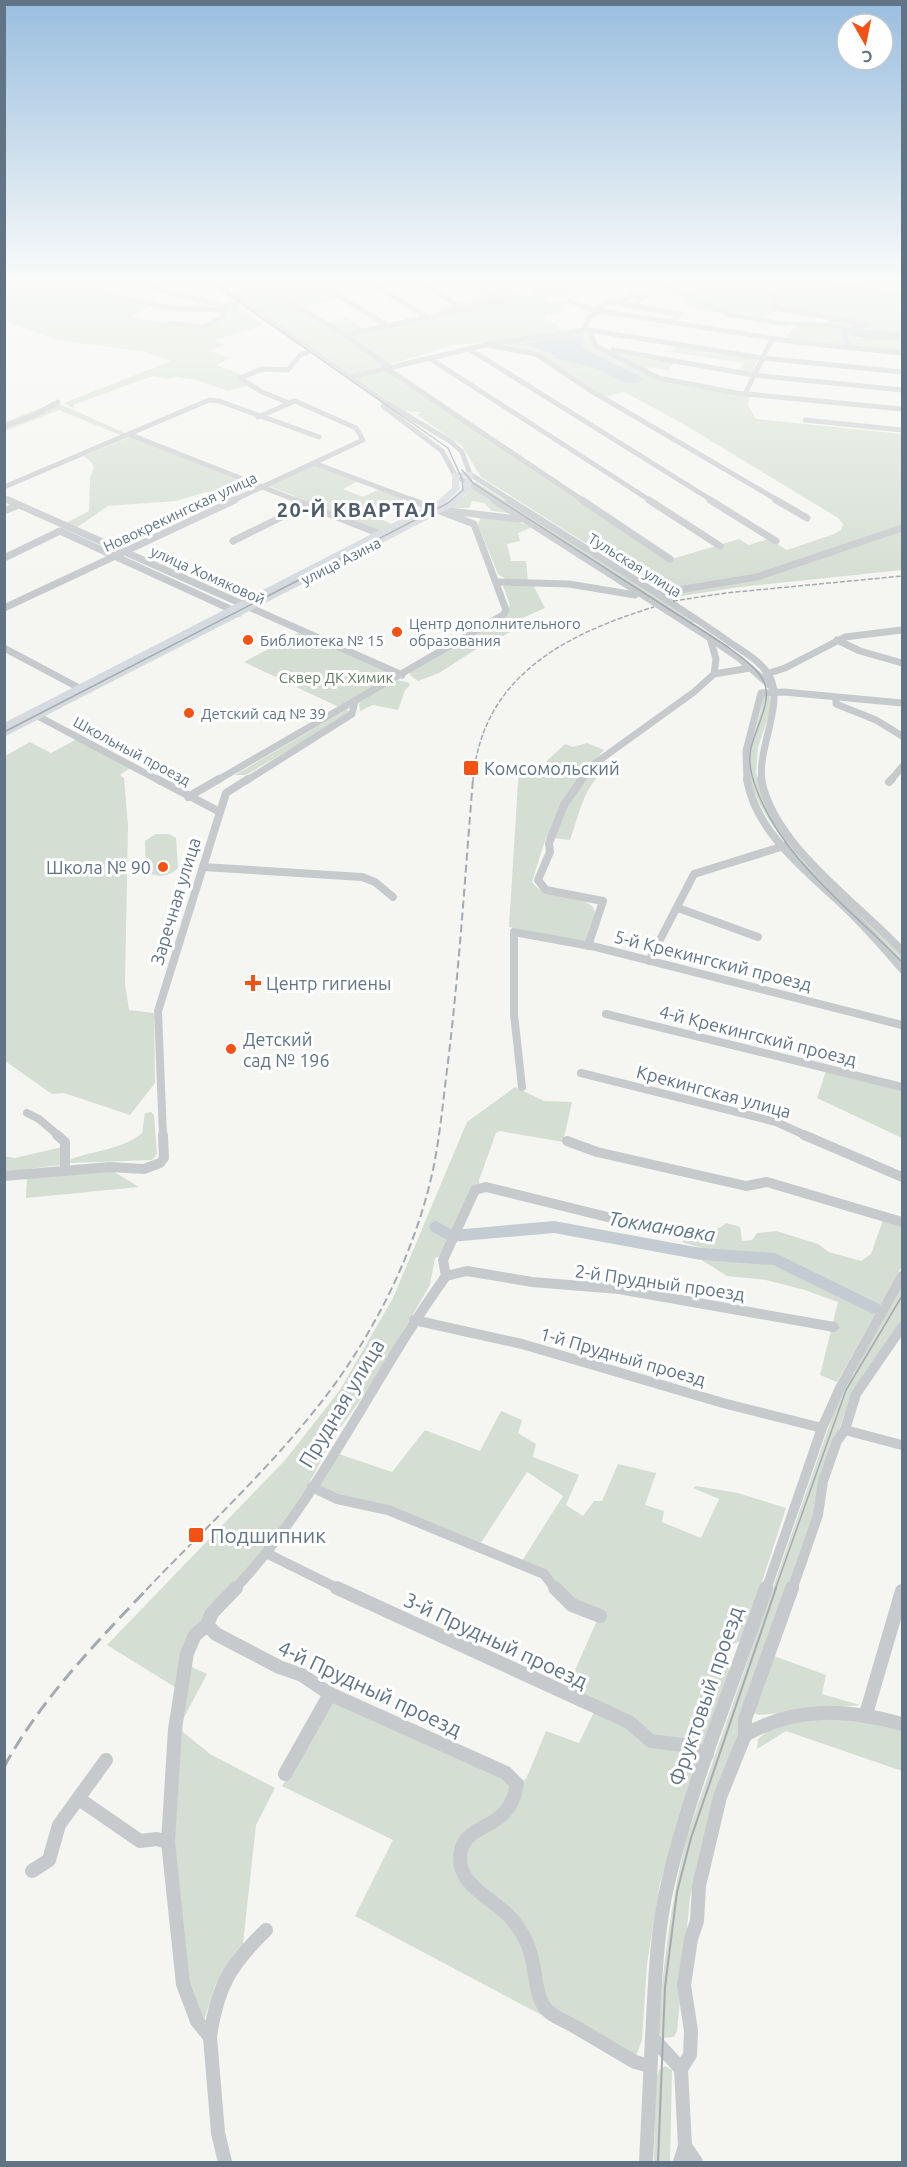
<svg xmlns="http://www.w3.org/2000/svg" width="907" height="2167" font-family="Ubuntu,sans-serif">
<style>
.green{fill:#d5ded2}
.water{fill:#c2ccd2}
.lines{fill:none;stroke-linecap:round;stroke-linejoin:round}
.river{fill:#c2ccd2;fill-rule:evenodd}
.minor-far4{stroke:#c7cacd;stroke-width:5}
.minor-far3{stroke:#c7cacd;stroke-width:7}
.minor-far2{stroke:#c7cacd;stroke-width:8}
.minor-far1{stroke:#c7cacd;stroke-width:10}
.minor{stroke:#c7cacd;stroke-width:14}
.major{fill:#d5dadf;fill-rule:evenodd}
.tram-far1{stroke:#a4aab0;stroke-width:1.5}
.tram{stroke:#a4aab0;stroke-width:2}
.rail-far2{stroke:#a4aab0;stroke-width:1.5;stroke-dasharray:5 2;stroke-linecap:butt}
.rail-far1{stroke:#a4aab0;stroke-width:2;stroke-dasharray:8 4;stroke-linecap:butt}
.rail{stroke:#a4aab0;stroke-width:3;stroke-dasharray:14 7;stroke-linecap:butt}
.poi-dot{fill:#f35214;stroke:#fff;stroke-width:2}
.labels{text-anchor:middle;dominant-baseline:central;stroke-width:6;stroke-linejoin:round;paint-order:stroke}
.far-street-label{font-size:15px;fill:#617485;stroke:#fff}
.far-poi-label{font-size:15px;fill:#617485;stroke:#fff;text-anchor:start}
.far-park-label{font-size:15px;fill:#657c61;stroke:#fff}
.poi-label{font-size:18px;fill:#617485;stroke:#fff;text-anchor:start}
.street-label{font-size:18px;fill:#617485;stroke:#fff}
.far-district-label{font-size:20px;font-weight:bold;letter-spacing:1.5px;fill:#505d69;stroke:#fff}
.water-label{font-size:20px;font-style:italic;fill:#5d7783;stroke:#fff}
.near-street-label{font-size:21px;fill:#617485;stroke:#fff}
.near-poi-label{font-size:21px;fill:#617485;stroke:#fff;text-anchor:start}
</style>
<rect width="100%" height="100%" fill="#f5f6f1"/>
<g class="green">
<polygon points="5,282 193,282 170,291 128,282 103,294 152,305 130,317 202,328 223,319 223,309 235,305 263,325 215,340 224,345 209,351 231,358 216,365 242,375 238,378 247,386 227,391 197,380 176,377 167,379 153,376 73,405 75,407 73,408 64,403 171,361 146,352 57,340 5,321"/>
<path d="M216 282H394L401 286 380 291 369 284 353 287 356 290 341 293 346 298 304 306 327 322 347 318 364 329 443 312 439 308 475 300 470 296 484 293 467 282H510L509 289 526 297 534 296 533 286 529 282H902V332L878 330 855 338 902 340V352L784 340 800 320 827 323 832 319 775 310 765 318 790 328C767 325 746 320 724 314 709 311 697 310 682 304L686 300 654 285 627 284 604 292 570 290 567 297H546L547 302H567L560 314 545 315V320L556 322 558 329 589 330C595 358 650 358 674 363L668 370 650 367 646 371 651 374 750 394 748 405 756 419 902 434V526L754 575 660 590 481 477 462 446 417 415 421 412 403 411 354 377 390 367 672 559 739 539 749 545 768 539 787 550 834 534 841 530 843 524 838 518 680 422 624 392 602 397 536 356 486 345 505 340 454 345 351 376Z"/>
<polygon points="678,344 758,358 752,373 739,371 744,363 672,352"/>
<polygon points="58,404 62,405 127,434 120,435 59,410 5,431 5,422 49,405"/>
<polygon points="132,436 254,487 228,500 206,492 176,501 108,506 76,528 66,523 89,511 90,478 94,467 91,462 84,456"/>
<polygon points="313,465 358,481 343,489 363,497 379,489 404,499 390,506 396,509 378,518 394,525 381,531 269,486"/>
<polygon points="475,481 478,483 696,622 690,624 472,482"/>
<polygon points="471,487 509,513 492,511 484,503 472,501 469,508 447,508 466,495"/>
<polygon points="480,518 516,521 532,527 518,533 520,541 507,544 511,561 526,561 528,581 506,579 498,574 478,525"/>
<polygon points="902,531 902,570 740,587 669,598 662,594 722,585"/>
<polygon points="532,583 545,608 518,620 521,627 478,648 439,673 418,681 410,675 410,672 505,616 510,605 503,586 505,585"/>
<polygon points="300,632 388,672 390,679 339,707 296,687 307,681 293,674 282,680 244,662"/>
<polygon points="394,680 408,682 410,685 405,690 398,710 373,705 360,711 359,702"/>
<path d="M763 694 769 695 772 704 758 748 756 772 759 785 780 826 902 955V966C861 923 753 829 749 770 747 742 762 720 763 694Z"/>
<polygon points="346,710 351,711 350,714 246,775 235,775"/>
<polygon points="77,739 130,768 120,775 124,778 128,825 125,983 129,1010 154,1013 155,1083 130,1115 64,1093 52,1094 5,1061 5,756 30,742 51,753"/>
<path d="M587 743 604 750 594 761 609 768C583 784 580 814 570 840L546 837 532 882C548 903 574 891 593 907L595 913 586 942 509 927 519 767 533 774 565 744 573 747Z"/>
<path d="M156 834H169L176 838 178 868C169 877 157 878 146 872L145 841Z"/>
<polygon points="826,1071 902,1089 902,1138 817,1098"/>
<polygon points="515,1087 544,1101 572,1102 563,1142 500,1131 496,1133 479,1180 480,1190 450,1253 435,1258 430,1285 375,1379 333,1438 305,1491 255,1562 209,1611 178,1689 107,1645 286,1459 340,1390 393,1298 467,1122"/>
<path d="M151 1112 154 1115 157 1154 152 1160 70 1163 71 1159C96 1150 121 1150 142 1133L145 1113Z"/>
<polygon points="62,1147 60,1165 5,1172 4,1156 15,1158"/>
<polygon points="111,1170 139,1187 26,1198 27,1178"/>
<path d="M883 1220 902 1226V1266L837 1382 820 1375 838 1302 805 1290 766 1280 727 1276 703 1261 701 1248 682 1242C695 1230 713 1235 726 1223L740 1227 742 1241 752 1240 757 1233 776 1231 818 1244 829 1252 861 1261 871 1254Z"/>
<path d="M901 1287 902 1321 854 1393 847 1408 820 1482 814 1515 751 1693 702 1843 690 1897 677 2031 674 2037 663 2038 658 2032C663 1965 671 1901 687 1836L836 1406Z"/>
<polygon points="501,1411 522,1420 518,1433 536,1444 533,1457 579,1475 566,1505 583,1516 594,1501 602,1501 618,1464 656,1473 645,1505 664,1511 662,1522 701,1538 719,1499 693,1488 696,1486 738,1493 786,1508 743,1640 731,1645 716,1644 727,1657 729,1672 660,1883 647,1964 642,2040 632,2067 600,2046 355,1916 393,1840 282,1786 333,1701 498,1774 511,1786 526,1779 546,1731 579,1743 594,1712 564,1695 598,1618 522,1561 563,1496 527,1472 479,1546 337,1497 318,1485 336,1453 392,1472 425,1430 480,1451"/>
<polygon points="774,1656 826,1675 822,1694 860,1705 759,1715 751,1712"/>
<polygon points="187,1665 207,1674 181,1723 183,1732 210,1754 275,1788 256,1825 243,1944 215,1986 204,2020 199,2019 186,1981 173,1846 175,1747"/>
<polygon points="846,1714 902,1727 902,1771 786,1731 757,1749 758,1739 776,1723"/>
<polygon points="665,2066 672,2070 670,2162 654,2162 656,2079 659,2070"/>
</g>
<g class="water">
<polygon points="859,329 902,332 902,340 870,340 850,335 851,331"/>
<polygon points="581,336 583,348 645,379 636,383 625,383 595,368 553,358 557,356 528,345 498,344 524,344 554,338"/>
</g>
<g class="lines">
<g class="river">
<polygon points="610,282 664,282 731,313 782,321 830,323 866,333 862,335 830,327 782,325 729,317 663,286 613,284"/>
<polygon points="436,1221 453,1230 554,1221 701,1248 775,1253 879,1304 882,1308 879,1312 874,1314 869,1312 773,1265 701,1260 554,1233 451,1242 431,1231 429,1227 431,1223"/>
</g>
<g class="minor-far4">
<polyline points="214,282 388,404 450,441 462,452 470,474 512,501"/>
<polyline points="370,282 427,317"/>
<polyline points="420,282 463,309"/>
<polyline points="471,282 503,301"/>
<polyline points="783,282 775,296 774,308 867,324 844,333 850,348"/>
<polyline points="815,282 902,295"/>
<polyline points="149,287 224,306"/>
<polyline points="325,288 387,325"/>
<polyline points="105,294 171,308 222,310"/>
<polyline points="284,299 345,335"/>
<polyline points="570,301 593,310"/>
<polyline points="621,303 631,295 645,296 635,305"/>
<polyline points="594,310 609,302 681,314 671,322"/>
<polyline points="170,323 203,327 222,318 224,306 237,304"/>
<polyline points="584,329 589,330 596,346 658,378 737,393 902,409"/>
<polyline points="584,329 589,317 600,311 795,342 902,353"/>
<polyline points="589,330 762,358 902,372"/>
<polyline points="486,345 536,354 588,389 779,501"/>
<polyline points="469,349 713,501"/>
<polyline points="613,350 753,375 902,390"/>
<polyline points="429,358 651,501"/>
<polyline points="388,366 345,335 503,301"/>
<polyline points="384,367 584,501"/>
<polyline points="351,377 493,343 573,333 584,329"/>
<polyline points="745,394 772,339"/>
<polyline points="289,403 262,392 240,378 262,369 288,370 301,354 307,353"/>
<polyline points="383,406 442,451 455,475 496,501"/>
<polyline points="805,420 902,430"/>
<polyline points="4,426 33,416 58,402"/>
<polyline points="131,435 298,501"/>
<polyline points="314,463 415,501"/>
<polyline points="4,487 209,400 219,401 319,437"/>
<polyline points="4,498 12,501"/>
<polyline points="232,501 363,440 356,428 295,401 258,417"/>
</g>
<g class="minor-far3">
<polyline points="8,500 402,675"/>
<polyline points="294,500 380,534"/>
<polyline points="494,500 710,638 740,659 774,689"/>
<path d="M509 500C581 546 655 590 725 639 740 650 761 660 770 677 784 705 757 748 762 781"/>
<polyline points="582,500 670,559"/>
<polyline points="649,500 720,546"/>
<polyline points="710,500 776,541"/>
<polyline points="776,500 807,518"/>
<polyline points="4,511 19,505"/>
<polyline points="449,511 519,519"/>
<polyline points="233,541 308,504"/>
<polyline points="4,558 60,531 239,613"/>
<polyline points="498,582 569,584 635,595"/>
<polyline points="660,593 757,577 902,528"/>
<polyline points="4,608 235,500"/>
<polyline points="710,638 716,659 714,674"/>
<polyline points="837,640 860,651 902,663"/>
<polyline points="4,648 85,691"/>
<polyline points="766,674 785,668 845,637 902,630"/>
<polyline points="836,698 836,704 876,720 902,736"/>
<polyline points="32,713 160,781"/>
<polyline points="216,781 503,615 506,610 474,524 411,500"/>
<polyline points="246,781 352,714 355,701"/>
<polyline points="581,781 590,767 694,692 714,674 750,668"/>
<polyline points="747,781 746,751 761,693 784,692 902,703"/>
<polyline points="890,781 902,767"/>
</g>
<g class="minor-far2">
<polyline points="157,779 220,812"/>
<polyline points="582,779 564,805 549,843 550,852 538,880 546,890 603,901 588,946"/>
<path d="M747 779C756 835 812 875 849 911 868 930 885 949 902 969"/>
<path d="M761 779C773 846 858 903 902 951"/>
<polyline points="889,782 892,779"/>
<polyline points="188,797 219,779"/>
<polyline points="203,867 362,877 375,882 393,897"/>
<polyline points="678,908 758,937"/>
<polyline points="649,961 694,874 784,846"/>
<polyline points="606,1014 902,1087"/>
<polyline points="581,1073 776,1122 807,1136"/>
<polyline points="522,1087 514,1014 514,932 596,947 902,1025"/>
<polyline points="27,1113 39,1119 59,1136"/>
<polyline points="163,1136 158,1011 226,793 248,779"/>
</g>
<g class="minor-far1">
<polyline points="57,1135 65,1142 65,1171"/>
<polyline points="804,1135 902,1177"/>
<polyline points="567,1141 597,1152 746,1186 767,1182 902,1222"/>
<polyline points="4,1176 110,1167 144,1169 160,1163 164,1158 163,1135"/>
<polyline points="446,1276 467,1271 532,1282 619,1289 834,1327"/>
<polyline points="414,1320 522,1344 723,1403 822,1428"/>
<polyline points="845,1430 902,1445"/>
<polyline points="312,1487 337,1499 388,1510 544,1574 556,1590"/>
<polyline points="268,1554 341,1590"/>
<path d="M234 1590C319 1500 373 1377 446 1276L443 1260 475 1190 486 1187 668 1232"/>
<polyline points="766,1590 822,1428 840,1388 902,1276"/>
<polyline points="792,1590 818,1515 823,1481 837,1441 845,1430 856,1394 902,1327"/>
</g>
<g class="minor">
<polyline points="337,1588 629,1722 651,1741 682,1745 707,1755"/>
<polyline points="555,1588 572,1605 600,1616"/>
<path d="M207 1625 216 1634 279 1667 302 1675 330 1694 506 1773 517 1784C510 1832 468 1821 461 1850 453 1888 498 1898 515 1923 522 1932 528 1943 531 1955 536 1971 535 1999 548 2011 554 2017 565 2021 572 2025 593 2037 614 2050 635 2062L650 2066"/>
<polyline points="866,1714 902,1591"/>
<path d="M745 1735C795 1706 848 1709 902 1724"/>
<polyline points="285,1774 330,1694"/>
<polyline points="79,1799 140,1841 157,1839 168,1842"/>
<polyline points="32,1871 49,1860 59,1825 106,1760"/>
<path d="M210 2037C217 1987 230 1965 266 1930"/>
<polyline points="681,2069 690,2055 691,2031 684,1985 691,1939 697,1921 699,1886 720,1797 745,1735 745,1719 792,1588"/>
<polyline points="685,2146 696,2162"/>
<polyline points="225,2162 218,2133 210,2037 197,2021 183,1984 168,1842 175,1729 187,1653 195,1635 207,1625 212,1613 236,1588"/>
<polyline points="646,2162 652,2037"/>
<path d="M680 2162 685 2146 681 2069 652 2037C655 1986 656 1933 668 1883 691 1784 733 1684 766 1588"/>
</g>
<path class="major" d="M470 472 474 474 470 490 454 506 4 737V723L440 499 452 488V473ZM459 477H466L462 489 448 502 116 673 446 503 460 489Z"/>
<g class="tram-far1">
<path d="M462 470 473 483 728 647C740 657 757 667 764 682 773 700 755 729 751 748 748 761 751 775 756 788 783 861 850 908 902 962"/>
<polyline points="4,732 448,503 463,490 462,479 448,448 210,282"/>
<polyline points="775,1590 846,1390 902,1296"/>
</g>
<polyline class="tram" points="658,2162 665,1987 677,1892 691,1838 776,1588"/>
<g class="rail-far2">
<polyline points="673,601 726,593 902,576"/>
<path d="M473 781C481 677 565 634 654 607"/>
</g>
<path class="rail-far1" d="M146 1590C209 1524 278 1461 332 1388 379 1324 418 1244 434 1165 440 1134 443 1102 447 1070 459 974 465 876 473 779"/>
<path class="rail" d="M4 1767C41 1699 95 1644 148 1588"/>
</g>
<linearGradient id="sky" x2="0" y2="1"><stop stop-color="#99bedf"/><stop offset="0.48" stop-color="#fafbf9"/><stop offset="1" stop-color="#fafbf9" stop-opacity="0"/></linearGradient>
<rect width="907" height="585" fill="url(#sky)"/>
<g class="poi-dot">
<circle cx="397" cy="632" r="6"/>
<circle cx="248" cy="640" r="6"/>
<circle cx="189" cy="713" r="6"/>
<rect x="463" y="760" width="16" height="16" rx="3"/>
<circle cx="163" cy="867" r="6"/>
<path d="M250 974h6v6h6v6h-6v6h-6v-6h-6v-6h6z"/>
<circle cx="231" cy="1049" r="6"/>
<rect x="188" y="1527" width="16" height="16" rx="3"/>
</g>
<g class="labels">
<g class="far-street-label">
<text transform="translate(180 512) rotate(-25)">Новокрекингская улица</text>
<text transform="translate(341 561) rotate(-27)">улица Азина</text>
<text transform="translate(635 565) rotate(32)">Тульская улица</text>
<text transform="translate(208 575) rotate(24)">улица Хомяковой</text>
<text transform="translate(132 751) rotate(28)">Школьный проезд</text>
</g>
<g class="far-poi-label">
<text x="409" y="623">Центр дополнительного<tspan x="409" dy="17">образования</tspan></text>
<text x="260" y="640">Библиотека № 15</text>
<text x="201" y="713">Детский сад № 39</text>
</g>
<g class="far-park-label">
<text x="336" y="677">Сквер ДК Химик</text>
</g>
<g class="poi-label">
<text x="484" y="768">Комсомольский</text>
<text x="151" y="867" text-anchor="end">Школа № 90</text>
<text x="266" y="983">Центр гигиены</text>
<text x="243" y="1039">Детский<tspan x="243" dy="21">сад № 196</tspan></text>
</g>
<g class="street-label">
<text transform="translate(175 901) rotate(-73)">Заречная улица</text>
<text transform="translate(713 960) rotate(14)">5-й Крекингский проезд</text>
<text transform="translate(758 1035) rotate(14)">4-й Крекингский проезд</text>
<text transform="translate(714 1091) rotate(15)">Крекингская улица</text>
<text transform="translate(660 1282) rotate(8)">2-й Прудный проезд</text>
<text transform="translate(623 1356) rotate(16)">1-й Прудный проезд</text>
</g>
<g class="far-district-label">
<text x="357" y="509">20-Й КВАРТАЛ</text>
</g>
<g class="water-label">
<text transform="translate(662 1226) rotate(9)">Токмановка</text>
</g>
<g class="near-street-label">
<text transform="translate(341 1403) rotate(-59)">Прудная улица</text>
<text transform="translate(496 1640) rotate(25)">3-й Прудный проезд</text>
<text transform="translate(370 1688) rotate(25)">4-й Прудный проезд</text>
<text transform="translate(705 1696) rotate(-71)">Фруктовый проезд</text>
</g>
<g class="near-poi-label">
<text x="210" y="1535">Подшипник</text>
</g>
</g>
<rect width="907" height="2167" fill="none" stroke="#617485" stroke-width="12"/>
<g transform="translate(865 42) rotate(171)"><circle r="28" fill="#ffffff" stroke="#c0c7ce" stroke-width="1.5"/>
<path d="M0-4.5L10 22L0 15L-10 22Z" fill="#f35214"/>
<text y="-9" font-size="16" font-weight="bold" text-anchor="middle" fill="#617485">С</text>
</g>
</svg>
